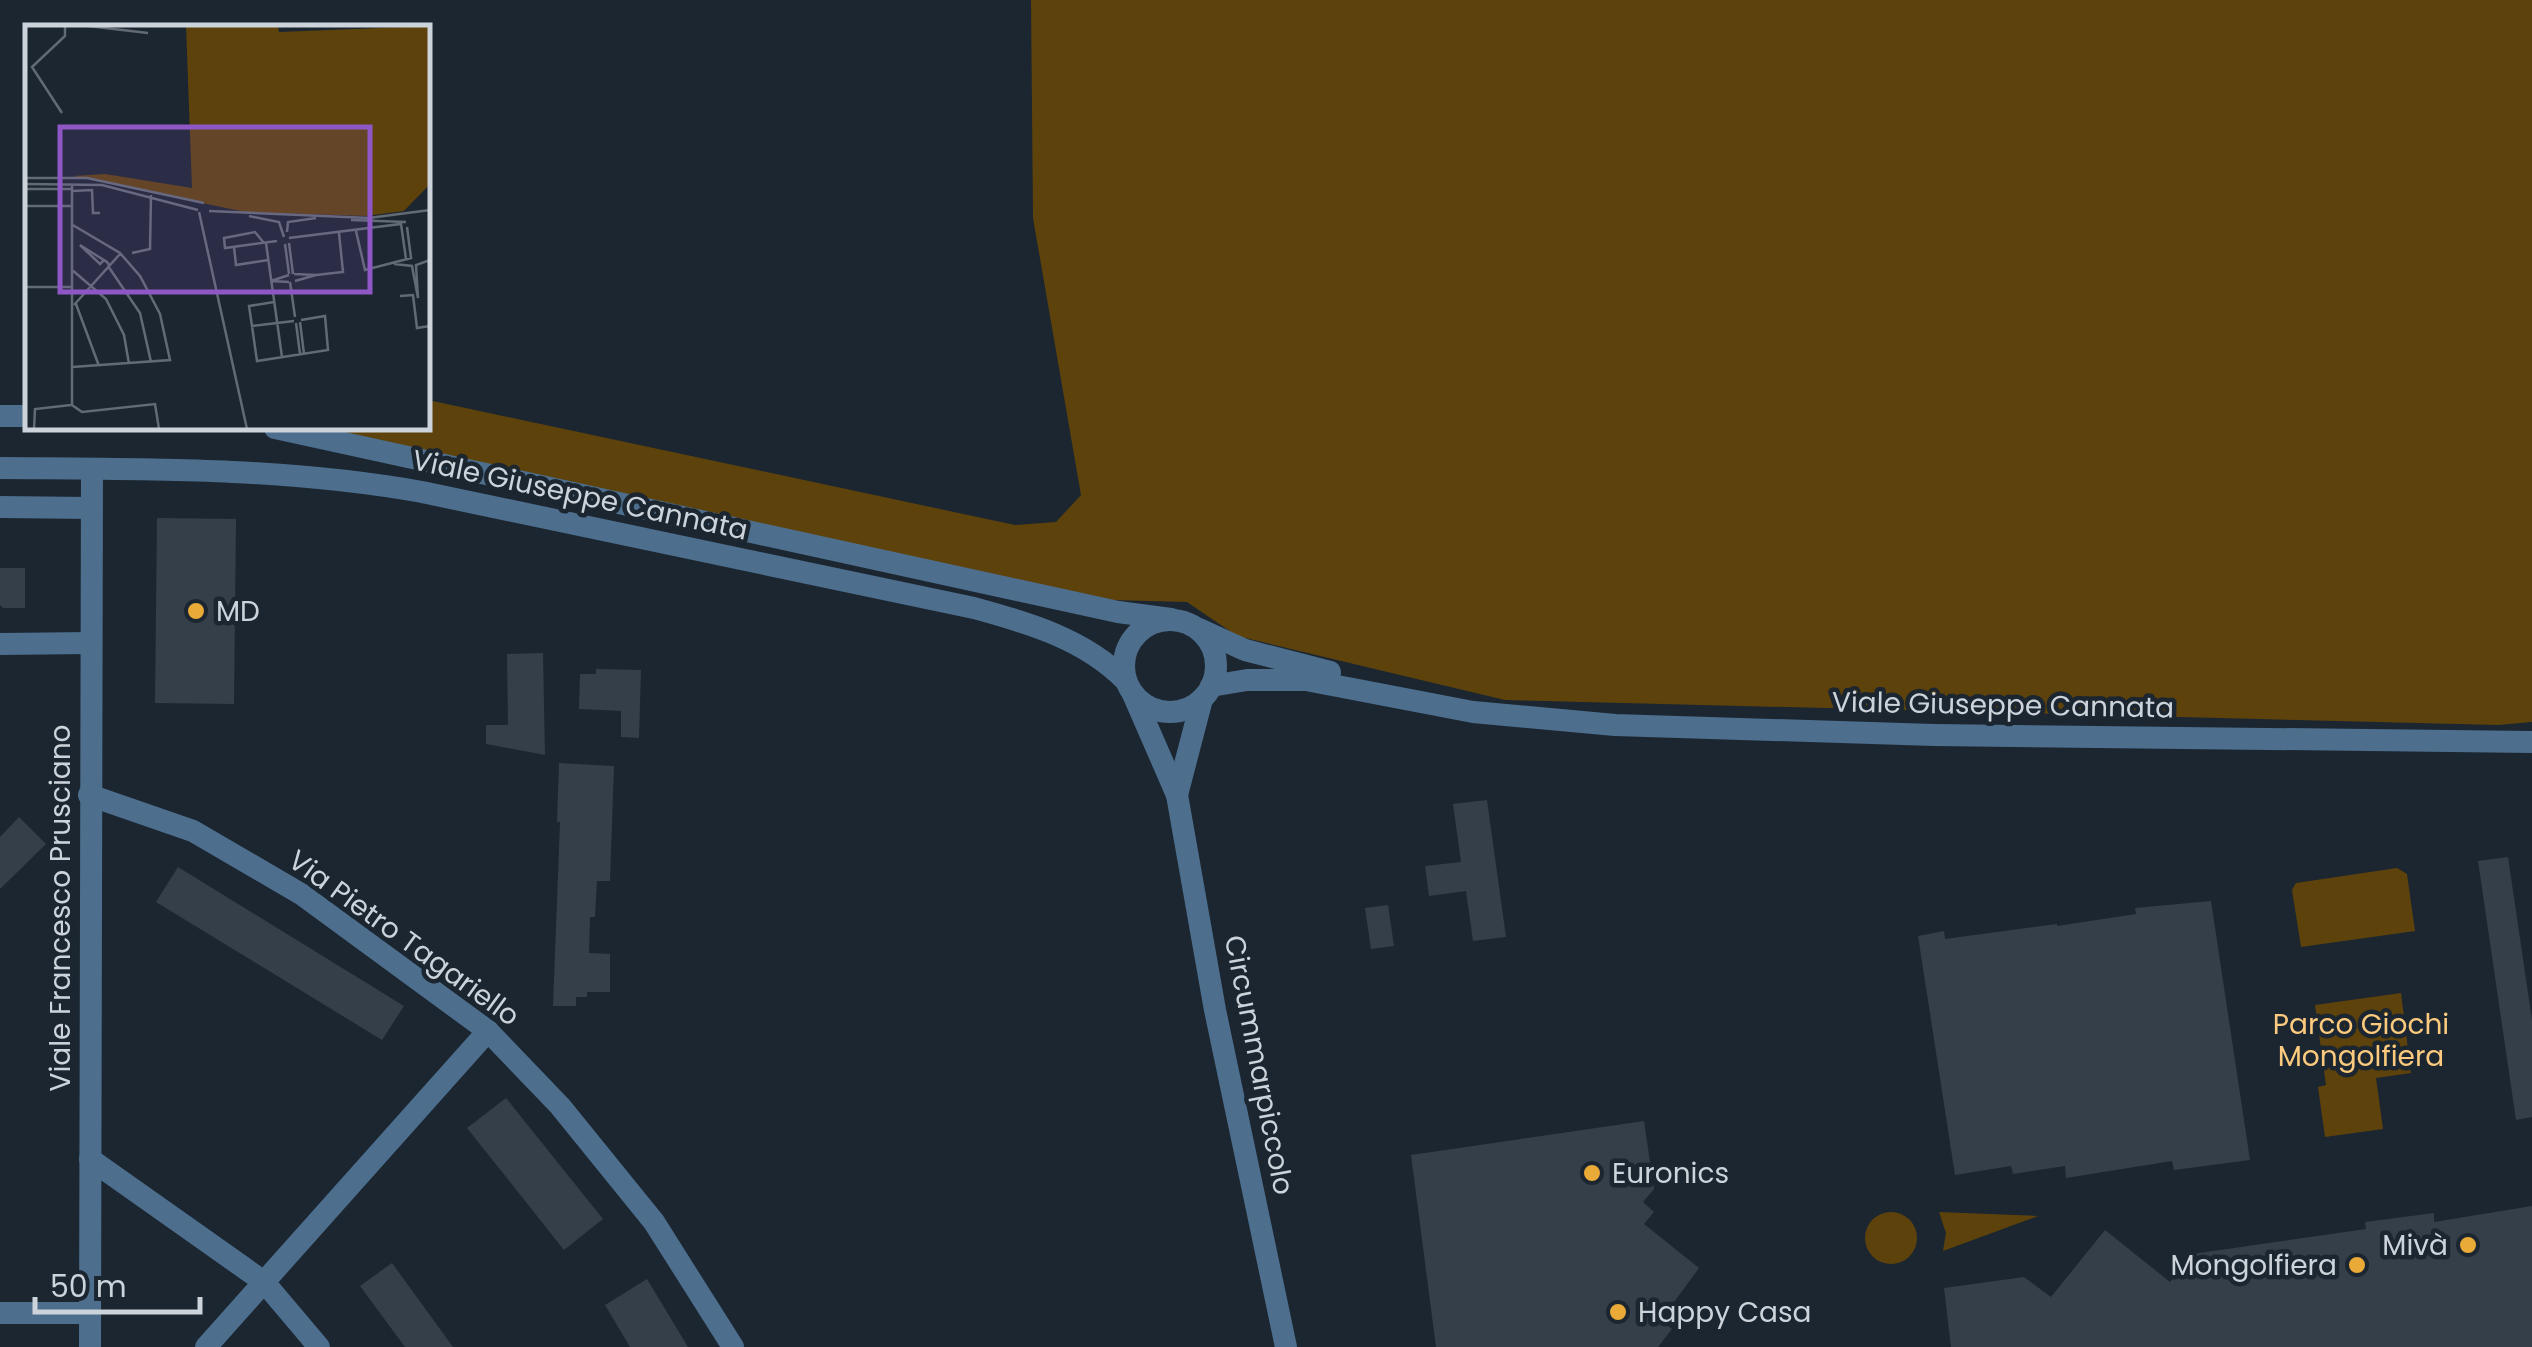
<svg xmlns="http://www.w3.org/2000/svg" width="2532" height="1347" font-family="Poppins,sans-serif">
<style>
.green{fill:#5e420c}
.building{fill:#343f4a}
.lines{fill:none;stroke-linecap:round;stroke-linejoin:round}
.minor{stroke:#4d6e8d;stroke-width:22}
.poi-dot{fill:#eaaa38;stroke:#1b2630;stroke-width:4}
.labels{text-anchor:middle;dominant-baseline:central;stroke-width:9;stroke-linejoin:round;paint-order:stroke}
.street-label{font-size:28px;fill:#ccd3da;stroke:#1b2630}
.poi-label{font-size:28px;fill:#ccd3da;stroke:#1b2630;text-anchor:start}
.park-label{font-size:28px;fill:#fbca7e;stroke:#1b2630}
.inset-road{fill:none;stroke:#626b74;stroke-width:2.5}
.view{fill:#8f56c6;fill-opacity:0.15;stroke:#8f56c6;stroke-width:5}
.inset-edge{fill:none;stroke:#ccd3da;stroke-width:5}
</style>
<rect width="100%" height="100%" fill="#1b2630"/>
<g class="green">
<polygon points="1031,0 2532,0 2532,722 2498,725 1505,700 1237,636 1187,602 1111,600 321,428 428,428 428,400 1015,525 1056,522 1081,495 1033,218"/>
<polygon points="2397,868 2407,874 2415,931 2301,947 2292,890 2296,883"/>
<polygon points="2401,993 2411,1073 2376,1078 2383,1129 2325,1137 2318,1087 2326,1085 2315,1005"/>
<polygon points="1939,1212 2038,1216 1943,1251 1946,1233"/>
<circle cx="1891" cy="1238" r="26"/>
</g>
<g class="building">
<polygon points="157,518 236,519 234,704 155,703"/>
<polygon points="0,568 25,568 25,608 3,608 0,605"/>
<polygon points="543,653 545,755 486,744 486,725 508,725 507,654"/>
<polygon points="596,669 641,670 639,738 621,737 621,711 579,709 580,674 596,674"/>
<polygon points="559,763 614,766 610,881 597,881 595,917 590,917 589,953 610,954 610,992 587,992 587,997 576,997 576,1006 553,1006 560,822 557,822"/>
<polygon points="1487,800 1506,937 1473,941 1466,891 1429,896 1425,866 1461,862 1453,804"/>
<polygon points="19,817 46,844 0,889 0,837"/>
<polygon points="2508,857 2532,1020 2532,1117 2516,1120 2478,861"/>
<polygon points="178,867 404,1006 382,1040 156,902"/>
<polygon points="2211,901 2250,1160 2174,1170 2172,1161 2066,1178 2065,1166 2013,1174 2011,1166 1955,1175 1918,936 1944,931 1945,939 2057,924 2057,926 2136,914 2135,908"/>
<polygon points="1388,905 1394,946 1371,949 1365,908"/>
<polygon points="506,1098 603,1219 564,1250 467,1128"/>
<polygon points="1644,1121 1654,1189 1643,1202 1654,1212 1644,1224 1699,1268 1661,1320 1672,1329 1658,1347 1436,1347 1411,1155"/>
<polygon points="2532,1206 2532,1347 1951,1347 1944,1288 2024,1277 2051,1297 2105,1230 2170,1282 2192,1254 2366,1229 2365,1222 2434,1213 2434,1222"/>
<polygon points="392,1263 453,1347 405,1347 360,1286"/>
<polygon points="647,1279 688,1347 630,1347 605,1305"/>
</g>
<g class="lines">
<g class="minor">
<polyline points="0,416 28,416"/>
<polyline points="275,428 1118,612 1171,619"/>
<path d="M0 468C142 469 282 467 422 492L974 608C1029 623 1084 639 1125 680"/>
<polyline points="0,507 91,508"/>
<circle cx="1170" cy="666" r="46"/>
<polyline points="1199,629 1245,650 1330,672"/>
<polyline points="0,644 90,643"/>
<polyline points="1211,686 1247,680 1306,680 1473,712 1615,725 1934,735 2532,742"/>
<polyline points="1133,694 1177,795 1215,1010 1286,1347"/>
<polyline points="89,795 193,831 301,894 488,1031 560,1106 654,1222 733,1347"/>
<polyline points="1177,795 1202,699"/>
<polyline points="90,1159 264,1282 319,1347"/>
<polyline points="0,1313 90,1313"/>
<polyline points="90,1347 92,469"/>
<polyline points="206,1347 488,1031"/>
</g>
</g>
<g class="poi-dot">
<circle cx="196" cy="611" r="10"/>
<circle cx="1592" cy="1173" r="10"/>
<circle cx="2468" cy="1245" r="10"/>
<circle cx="2357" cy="1265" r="10"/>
<circle cx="1618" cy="1312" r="10"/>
</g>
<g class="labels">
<g class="street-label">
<text transform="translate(580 495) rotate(12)">Viale Giuseppe Cannata</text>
<text transform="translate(2003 705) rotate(1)">Viale Giuseppe Cannata</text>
<text transform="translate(60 908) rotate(-90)">Viale Francesco Prusciano</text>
<text transform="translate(404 938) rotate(36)">Via Pietro Tagariello</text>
<text transform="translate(1259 1065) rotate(79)">Circummarpiccolo</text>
</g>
<g class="poi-label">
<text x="216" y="611">MD</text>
<text x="1612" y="1173">Euronics</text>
<text x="2448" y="1245" text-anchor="end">Mivà</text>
<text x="2337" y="1265" text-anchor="end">Mongolfiera</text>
<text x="1638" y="1312">Happy Casa</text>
</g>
<g class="park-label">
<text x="2361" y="1024">Parco Giochi<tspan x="2361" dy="32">Mongolfiera</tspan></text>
</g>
</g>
<g transform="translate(25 25)">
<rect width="405" height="405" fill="#1b2630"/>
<path d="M161 1H253L254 7 405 1V159L379 186 341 191 220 187 48 151 80 149 167 163Z" fill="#5e420c"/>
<path class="inset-road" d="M63 1 123 8M37 88 7 42 40 11V1M0 153H62L179 178M0 159 77 160 173 185M47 159V380L57 387 130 379 134 404M0 164H47M47 166 67 165 68 188H75M0 181H46M184 186 344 193 405 185M174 187 222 404M224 191 254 197 259 212M326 195 381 197M46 199 95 228 115 251 135 289 145 335 47 342M331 206 340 245 386 233 382 202M262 207 263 197 291 193M264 213 376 199 381 234M239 218 230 207 199 213 200 223 252 216M241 218 257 332M264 218 268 249M260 219 264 249M209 222 211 240 243 235M107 228 125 224 126 170M79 235 75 239 55 220 66 227 82 237 84 240M369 239 387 241 393 273 391 240 405 235M83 241 115 288 126 337M46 244 81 274 99 310 104 339M269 249 291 250 270 256M264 250 246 256 264 257M291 250 318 247 314 208M265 257 270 292M0 262H46M375 271 388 270 392 303 405 301M249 277 224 281 227 301 269 296M51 279 74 341M49 280 95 229M275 297 279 329M271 298 275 329M227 301 232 336 303 325 300 291 276 295M9 404 10 384 46 380"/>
<path class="view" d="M35 102H345V267H35Z"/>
<rect width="405" height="405" class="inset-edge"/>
</g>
<path d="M35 1297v15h165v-15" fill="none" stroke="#ccd3da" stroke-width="5"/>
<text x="50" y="1297" font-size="30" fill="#ccd3da" stroke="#1b2630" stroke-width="8" paint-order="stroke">50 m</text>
</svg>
